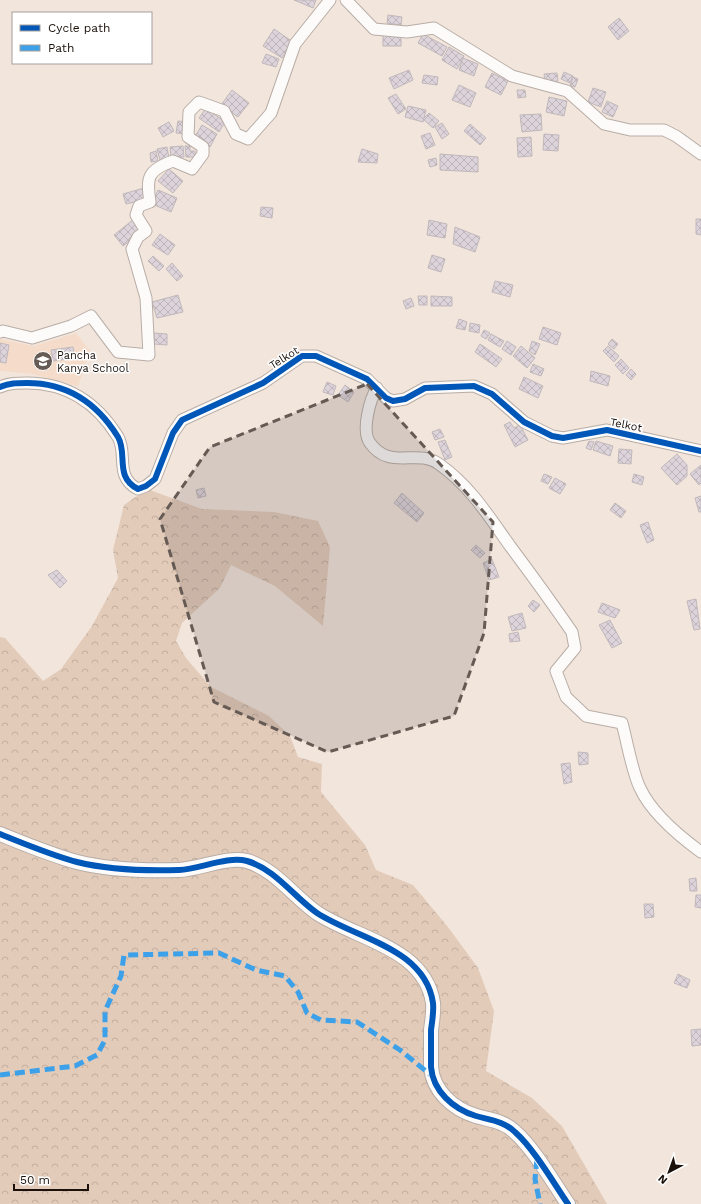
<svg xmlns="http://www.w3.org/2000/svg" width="701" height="1204" font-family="'Work Sans',sans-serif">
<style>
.built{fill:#f5dcca}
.forest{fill:url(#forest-crowns)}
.building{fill:url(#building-cross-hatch);stroke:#c0b8ba}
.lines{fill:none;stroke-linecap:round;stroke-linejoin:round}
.minor-casing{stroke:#b8ada6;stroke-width:13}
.tertiary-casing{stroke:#b8ada6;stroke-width:16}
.minor{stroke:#fdfbfa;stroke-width:11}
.tertiary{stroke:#fdfbfa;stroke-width:14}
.quiet{stroke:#3da1e9;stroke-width:5;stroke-dasharray:10 5;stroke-linecap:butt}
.cycleway-casing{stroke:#fff;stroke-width:8}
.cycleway{stroke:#0057b8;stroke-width:6}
.marked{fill:#665b54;fill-opacity:0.2;stroke:#665b54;stroke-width:3;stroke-dasharray:8 5;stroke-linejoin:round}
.labels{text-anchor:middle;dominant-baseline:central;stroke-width:3;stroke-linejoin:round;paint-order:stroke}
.poi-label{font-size:11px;fill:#1b110a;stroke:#fff;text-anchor:start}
.street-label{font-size:11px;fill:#1b110a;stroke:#fff}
</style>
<defs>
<pattern id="forest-crowns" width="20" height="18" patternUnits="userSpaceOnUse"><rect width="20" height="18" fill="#e3cbba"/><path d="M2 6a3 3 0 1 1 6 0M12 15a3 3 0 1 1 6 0" fill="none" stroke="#c2ad9f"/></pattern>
<pattern id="building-cross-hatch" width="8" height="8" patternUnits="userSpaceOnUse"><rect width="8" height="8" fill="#ddd4db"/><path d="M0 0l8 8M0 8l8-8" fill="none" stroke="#bdb5bb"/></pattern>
</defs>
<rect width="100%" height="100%" fill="#f2e5dc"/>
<polygon class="built" points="76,333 90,351 78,386 32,374 0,371 0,339 34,346"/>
<polygon class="forest" points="147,489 202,509 274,512 318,521 330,547 323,626 275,586 231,565 220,588 182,623 176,641 186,658 211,687 269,716 290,736 298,757 322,764 321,792 365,845 376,870 413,885 448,927 478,968 494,1011 486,1071 532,1098 562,1126 607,1204 0,1204 0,637 5,638 43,681 61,669 92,626 118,578 113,550 124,505"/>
<g class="building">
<polygon points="294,0 316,0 313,8"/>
<polygon points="388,15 402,17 401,25 387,23"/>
<polygon points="619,18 629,31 618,40 608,27"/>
<polygon points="274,29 293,42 282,58 263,46"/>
<rect x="383" y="33" width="18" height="13"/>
<polygon points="423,34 447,47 442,56 418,43"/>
<polygon points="449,47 464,56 457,69 442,60"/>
<polygon points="266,54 279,59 276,67 262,63"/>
<polygon points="463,58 478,64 474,76 459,70"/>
<polygon points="409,70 413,80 394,89 389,78"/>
<polygon points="564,72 573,76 570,83 561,79"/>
<polygon points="492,73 508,81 501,95 485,87"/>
<polygon points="557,73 558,81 545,82 544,74"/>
<polygon points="424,75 438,77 437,85 422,83"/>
<polygon points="573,77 578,79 575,87 570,86"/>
<polygon points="459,85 476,93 470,107 452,100"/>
<polygon points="593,88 606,92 601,107 588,102"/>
<polygon points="232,90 249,103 238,117 221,105"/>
<polygon points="517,90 525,90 526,97 518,98"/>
<polygon points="396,94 406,109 398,114 388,98"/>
<polygon points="549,97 567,101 564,116 546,112"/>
<polygon points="607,101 618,106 613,117 602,112"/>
<polygon points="408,106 426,110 423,122 405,117"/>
<polygon points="206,108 225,122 219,132 199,118"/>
<polygon points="429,113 439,121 433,128 423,119"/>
<polygon points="541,114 542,130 522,132 520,115"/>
<polygon points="178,121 188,122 186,134 176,133"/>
<polygon points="169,122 174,131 163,137 158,128"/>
<polygon points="442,123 449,134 442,139 435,127"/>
<polygon points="470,124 486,138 480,145 464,131"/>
<polygon points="202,125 217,134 210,147 194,138"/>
<polygon points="430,133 435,145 426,149 421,136"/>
<polygon points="544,134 559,135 558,151 543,150"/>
<polygon points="531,137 532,156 518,157 517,138"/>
<polygon points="183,146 184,157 171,157 170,147"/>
<polygon points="185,146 190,146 190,151 195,151 195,157 186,157"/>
<polygon points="167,147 169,158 160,160 157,149"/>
<polygon points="362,149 378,154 377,163 358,162"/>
<polygon points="156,151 158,161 151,162 150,153"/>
<polygon points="440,154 478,157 478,172 440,170"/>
<polygon points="436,158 437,165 430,167 428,160"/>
<polygon points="169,169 183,181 173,193 158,181"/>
<polygon points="144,188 147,199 126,204 123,194"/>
<polygon points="158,190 177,198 171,212 152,204"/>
<polygon points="261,207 273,208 272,218 260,216"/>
<polygon points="134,219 143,231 123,246 114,235"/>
<polygon points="696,219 701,219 701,235 696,234"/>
<polygon points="429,220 447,224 445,238 427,235"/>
<polygon points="455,227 480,237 475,252 453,244"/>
<polygon points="160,234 175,245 168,255 152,245"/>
<polygon points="432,255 445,259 441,272 428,268"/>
<polygon points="153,256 164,266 159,271 148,261"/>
<polygon points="172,263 183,276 177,281 166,269"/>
<polygon points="495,281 513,285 510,297 492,292"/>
<polygon points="178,295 183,312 157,318 152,302"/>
<polygon points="418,296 427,296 427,305 419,305"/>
<polygon points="431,296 452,297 452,306 431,306"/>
<polygon points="411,298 414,306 406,309 403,301"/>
<polygon points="459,319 467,322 465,330 456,328"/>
<polygon points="470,323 480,325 479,333 469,331"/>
<polygon points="543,327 561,333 557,345 539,339"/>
<polygon points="484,330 490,333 486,339 481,336"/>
<polygon points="154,333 167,334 167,345 154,344"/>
<polygon points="491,334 504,341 500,347 488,340"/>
<polygon points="612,339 618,344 614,349 608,344"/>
<polygon points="507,341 516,347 511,355 502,349"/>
<polygon points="532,341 540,344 535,355 529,351"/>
<polygon points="0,343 9,345 6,363 0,362"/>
<polygon points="480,344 502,359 496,367 475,352"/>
<polygon points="521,346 535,358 527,368 513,356"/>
<polygon points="608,346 619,356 614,362 603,351"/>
<polygon points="73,347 75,358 53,361 51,350"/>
<polygon points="621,359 629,368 623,374 615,365"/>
<polygon points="533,364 544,369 541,376 530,372"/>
<polygon points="631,369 636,374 631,380 626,375"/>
<polygon points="591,371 610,376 608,386 590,381"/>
<polygon points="524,377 543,386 538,398 519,389"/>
<polygon points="327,382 336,386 333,395 323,392"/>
<polygon points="345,385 354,392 348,402 338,395"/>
<polygon points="510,422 514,428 520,425 528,440 515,447 504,425"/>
<polygon points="440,429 444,437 435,440 432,432"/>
<polygon points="445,440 452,457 445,460 438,442"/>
<polygon points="589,441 594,442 591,450 586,448"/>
<polygon points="596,441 613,446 610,456 593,450"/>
<polygon points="619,449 632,450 631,464 618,463"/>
<polygon points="677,454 687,465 687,476 677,485 661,468"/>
<polygon points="701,465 701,483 699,485 690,474"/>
<polygon points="544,474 552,477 548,484 541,481"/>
<polygon points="634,474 644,477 642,485 632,482"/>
<polygon points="555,478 566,484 560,494 549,488"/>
<polygon points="204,488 206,496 198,498 196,490"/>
<polygon points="402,493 424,513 417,522 394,503"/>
<polygon points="701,496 701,512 699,512 695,498"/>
<polygon points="615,503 626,511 621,518 610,510"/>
<polygon points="648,522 654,540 647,543 640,525"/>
<polygon points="476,545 485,553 480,558 471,550"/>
<polygon points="492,559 499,577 489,580 483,563"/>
<polygon points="57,570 67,581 60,588 48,575"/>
<polygon points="696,599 700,629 694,630 687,601"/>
<polygon points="533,600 540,605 534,612 528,606"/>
<polygon points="602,603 620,610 615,618 598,612"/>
<polygon points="522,613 526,628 512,631 508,617"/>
<polygon points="610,620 622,643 612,648 599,625"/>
<polygon points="518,632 520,641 510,642 509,634"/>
<polygon points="578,752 588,753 588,764 579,765"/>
<polygon points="570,763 572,782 564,784 561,764"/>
<polygon points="696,878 697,891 690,891 689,879"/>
<polygon points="696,895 701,895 701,908 695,907"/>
<polygon points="644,904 653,904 654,917 645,918"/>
<polygon points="678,974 690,980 687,988 674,983"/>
<polygon points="701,1029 701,1045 692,1046 691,1030"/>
</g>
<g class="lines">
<g class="minor-casing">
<g id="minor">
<polyline points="346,0 374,29 407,32 434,28 512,76 567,91 604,124 630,130 664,130 676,136 701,154"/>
<path d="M0 332 3 331 32 338 71 326 91 316 118 352 149 355 146 298 132 249 138 237 146 231 136 215 139 206 150 202C146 177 148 170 173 161L192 169 203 154V147L188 137 189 112 199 102 224 111 236 134 248 139 271 113 295 44 330 0"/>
<path d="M0 387C9 383 17 383 27 383 67 383 97 403 118 437 128 454 114 477 138 489L146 486 155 479 173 433 182 420 263 383 302 356H316L367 379 386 398 393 401 405 399 425 388 474 386 492 394 524 422 552 436 563 438 607 430 701 451"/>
<path d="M377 388C370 399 361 431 370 443 390 471 417 448 439 464 470 486 488 515 510 546 531 574 552 603 572 632L575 648 556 671 566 697 586 716 622 723C627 741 632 772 640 788 652 814 679 836 701 852"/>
</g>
</g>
<g class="tertiary-casing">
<path id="tertiary" d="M0 834C25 844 51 855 77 862 109 870 146 871 179 870 200 869 227 856 247 861 275 869 294 897 317 913 357 939 425 948 433 1003 434 1012 432 1022 431 1030 431 1042 431 1055 431 1067 433 1091 453 1109 476 1116 490 1120 504 1121 515 1132 534 1149 553 1182 568 1204"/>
</g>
<use href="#minor" class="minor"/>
<use href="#tertiary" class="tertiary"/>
<g class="quiet">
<polyline points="0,1075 75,1066 97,1055 105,1040 105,1011 121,976 124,955 219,953 256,970 285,976 298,992 307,1013 321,1020 357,1022 400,1050 432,1076"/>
<polyline points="537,1159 535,1179 540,1204"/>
</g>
<g class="cycleway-casing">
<g id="cycleway">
<path d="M0 387C9 383 17 383 27 383 67 383 97 403 118 437 128 454 114 477 138 489L146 486 155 479 173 433 182 420 263 383 302 356H316L367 379 386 398 393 401 405 399 425 388 474 386 492 394 524 422 552 436 563 438 607 430 701 451"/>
<path d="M0 834C25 844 51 855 77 862 109 870 146 871 179 870 200 869 227 856 247 861 275 869 294 897 317 913 357 939 425 948 433 1003 434 1012 432 1022 431 1030 431 1042 431 1055 431 1067 433 1091 453 1109 476 1116 490 1120 504 1121 515 1132 534 1149 553 1182 568 1204"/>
</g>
</g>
<use href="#cycleway" class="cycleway"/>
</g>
<path class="marked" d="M367 384 493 522 484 633 454 716 328 752 214 702 160 519 210 447Z"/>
<defs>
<g id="school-disc" transform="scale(1)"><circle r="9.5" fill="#665b54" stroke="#fff"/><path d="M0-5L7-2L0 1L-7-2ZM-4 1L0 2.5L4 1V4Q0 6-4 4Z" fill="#fff"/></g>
</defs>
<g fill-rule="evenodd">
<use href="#school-disc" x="43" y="361"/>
</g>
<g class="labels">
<g class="poi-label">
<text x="57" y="355">Pancha<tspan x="57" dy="13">Kanya School</tspan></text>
</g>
<g class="street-label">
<text transform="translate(284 358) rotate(-32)">Telkot</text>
<text transform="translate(626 425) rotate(11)">Telkot</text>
</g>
</g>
<rect x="12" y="12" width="140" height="52" fill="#ffffff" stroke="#a4a09d"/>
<rect x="20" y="25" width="20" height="6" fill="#0057b8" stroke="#a4a09d"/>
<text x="48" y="32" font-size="12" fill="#1b110a">Cycle path</text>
<rect x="20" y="45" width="20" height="6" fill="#3da1e9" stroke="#a4a09d"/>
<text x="48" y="52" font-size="12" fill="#1b110a">Path</text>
<g transform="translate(669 1172) rotate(221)" stroke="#ffffff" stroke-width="3" paint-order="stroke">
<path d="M0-3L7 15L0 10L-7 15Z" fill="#1b110a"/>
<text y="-6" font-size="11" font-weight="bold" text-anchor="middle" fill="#1b110a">N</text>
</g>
<path d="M14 1184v6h74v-6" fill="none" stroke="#1b110a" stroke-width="2"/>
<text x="20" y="1184" font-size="12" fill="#1b110a" stroke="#ffffff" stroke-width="3" paint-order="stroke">50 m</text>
</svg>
